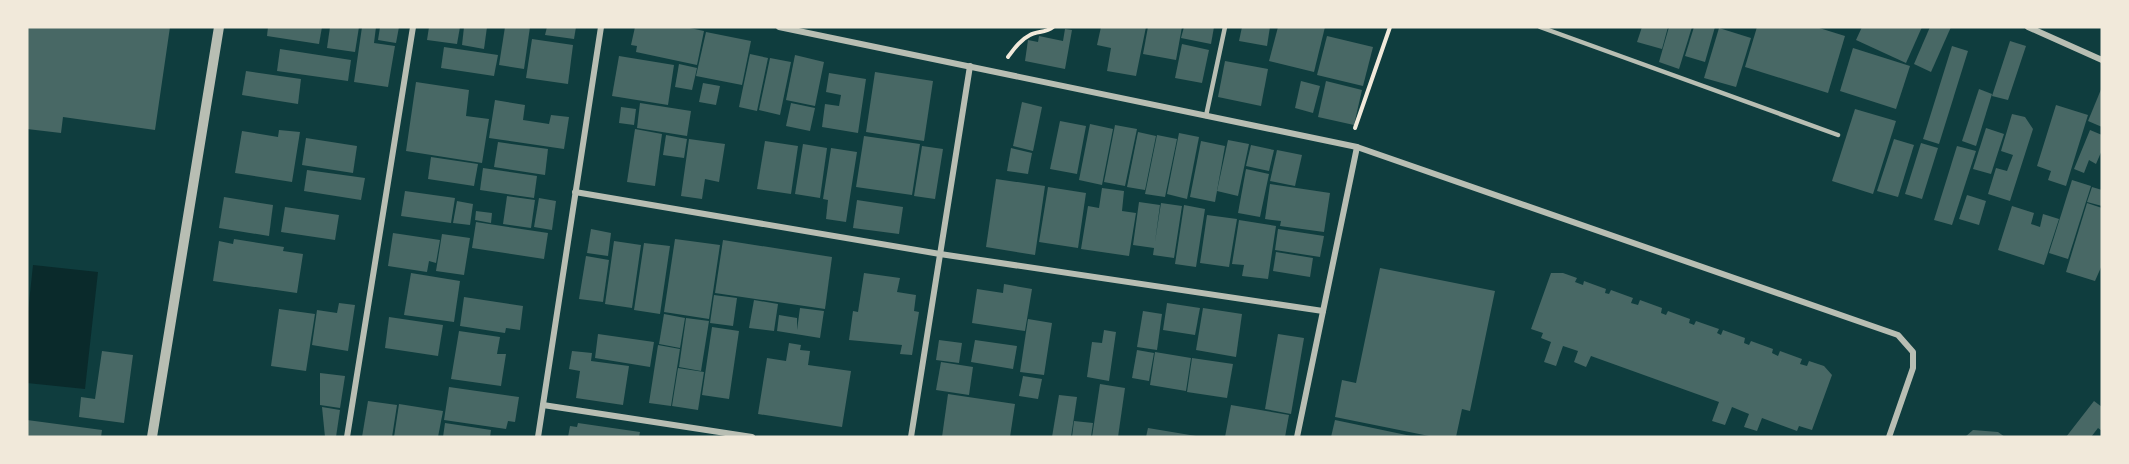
<svg xmlns="http://www.w3.org/2000/svg" width="2129" height="464" font-family="'DejaVu Sans',sans-serif">
<style>
.water{fill:#0a2a2b}
.building{fill:#486865}
.lines{fill:none;stroke-linecap:round;stroke-linejoin:round}
.path{stroke:#f1e9da;stroke-width:4}
.service{stroke:#b8beb3;stroke-width:4.5}
.minor{stroke:#b8beb3;stroke-width:6}
.tertiary{stroke:#b8beb3;stroke-width:10}
</style>
<rect width="100%" height="100%" fill="#0f3d3e"/>
<polygon class="water" points="33,265 98,272 85,389 27,383 27,322"/>
<g class="building">
<polygon points="27,27 170,27 155,130 63,117 61,133 27,129"/>
<polygon points="268,27 322,27 319,44 267,36"/>
<polygon points="330,27 359,27 355,52 327,48"/>
<polygon points="362,27 376,27 374,43 395,46 388,87 354,82"/>
<polygon points="380,27 399,27 396,43 378,40"/>
<polygon points="429,27 460,27 457,44 427,40"/>
<polygon points="464,27 487,27 484,49 462,45"/>
<polygon points="505,27 530,27 524,69 499,65"/>
<polygon points="547,27 576,27 574,39 545,35"/>
<polygon points="635,27 685,27 704,31 697,65 636,52 637,46 631,45"/>
<polygon points="1101,27 1146,27 1136,76 1107,71 1111,48 1097,45"/>
<polygon points="1148,27 1182,27 1176,60 1143,54"/>
<polygon points="1184,27 1214,27 1211,44 1181,38"/>
<polygon points="1242,27 1270,27 1267,46 1239,41"/>
<polygon points="1278,27 1325,27 1314,72 1269,61"/>
<polygon points="1642,27 1668,27 1662,49 1637,42"/>
<polygon points="1669,27 1692,27 1679,69 1659,62"/>
<polygon points="1694,27 1715,27 1705,62 1685,56"/>
<polygon points="1757,27 1816,27 1845,36 1828,93 1745,67"/>
<polygon points="1862,27 1922,27 1906,63 1856,40"/>
<polygon points="1930,27 1951,27 1931,72 1914,64"/>
<polygon points="1719,28 1751,38 1736,87 1704,78"/>
<polygon points="1065,29 1072,30 1065,69 1025,61 1028,40 1038,42 1039,36 1063,41"/>
<polygon points="706,32 751,41 742,85 696,76"/>
<polygon points="1327,36 1373,47 1363,86 1317,75"/>
<polygon points="532,39 573,45 568,84 526,78"/>
<polygon points="2010,41 2026,46 2008,100 1992,96"/>
<polygon points="1182,44 1209,50 1202,83 1175,78"/>
<polygon points="1952,46 1968,51 1939,144 1923,139"/>
<polygon points="444,47 498,55 494,76 441,68"/>
<polygon points="1853,48 1910,66 1896,109 1840,91"/>
<polygon points="280,49 351,60 348,81 277,71"/>
<polygon points="750,54 768,58 757,111 739,107"/>
<polygon points="795,55 824,62 815,106 786,100"/>
<polygon points="619,56 674,65 668,105 612,96"/>
<polygon points="770,58 791,62 780,115 759,110"/>
<polygon points="1225,61 1268,69 1261,106 1218,97"/>
<polygon points="679,64 697,68 692,90 675,87"/>
<polygon points="246,71 301,79 298,104 242,95"/>
<polygon points="875,72 933,81 924,141 866,132"/>
<polygon points="829,73 866,79 858,133 822,127 825,104 839,106 841,95 826,92"/>
<polygon points="1301,81 1320,86 1313,113 1295,108"/>
<polygon points="1326,81 1362,90 1354,125 1318,117"/>
<polygon points="416,82 469,90 466,116 489,119 482,163 406,151"/>
<polygon points="703,83 720,86 716,105 699,102"/>
<polygon points="2102,87 2102,127 2088,121"/>
<polygon points="1979,89 1992,94 1976,146 1962,141"/>
<polygon points="495,100 525,105 523,120 549,124 551,115 569,117 564,149 489,138"/>
<polygon points="1022,102 1042,107 1033,151 1013,146"/>
<polygon points="640,103 691,111 687,136 637,128"/>
<polygon points="791,103 815,108 810,131 786,126"/>
<polygon points="2056,105 2088,115 2066,186 2048,180 2051,171 2037,166"/>
<polygon points="621,107 636,109 634,125 619,123"/>
<polygon points="1855,109 1896,121 1873,194 1832,181"/>
<polygon points="2012,114 2025,117 2033,129 2010,201 1988,194 1996,168 2007,171 2013,155 2001,151"/>
<polygon points="1060,121 1086,126 1077,174 1050,169"/>
<polygon points="1090,124 1113,129 1102,185 1079,180"/>
<polygon points="1115,125 1137,129 1125,186 1104,182"/>
<polygon points="1986,128 2004,134 1991,174 1973,169"/>
<polygon points="635,129 662,134 655,186 627,182"/>
<polygon points="279,130 300,132 292,182 235,173 242,131 278,137"/>
<polygon points="2090,130 2102,135 2102,150 2096,164 2089,160 2084,173 2074,169"/>
<polygon points="1138,132 1156,136 1145,190 1127,187"/>
<polygon points="1179,133 1199,137 1187,199 1167,194"/>
<polygon points="666,135 687,139 684,158 663,155"/>
<polygon points="1157,135 1177,139 1165,197 1145,194"/>
<polygon points="864,136 920,144 912,195 856,187"/>
<polygon points="306,138 357,146 353,173 302,165"/>
<polygon points="689,139 725,144 719,182 705,179 702,199 681,196"/>
<polygon points="1894,139 1914,145 1898,197 1877,191"/>
<polygon points="1228,140 1249,144 1238,196 1217,191"/>
<polygon points="765,141 798,146 791,194 757,189"/>
<polygon points="1201,141 1225,146 1215,202 1190,197"/>
<polygon points="498,142 548,149 545,175 494,167"/>
<polygon points="1921,143 1938,148 1922,199 1905,194"/>
<polygon points="803,144 827,148 820,198 795,194"/>
<polygon points="1251,145 1274,150 1269,171 1246,166"/>
<polygon points="922,146 943,149 935,199 914,196"/>
<polygon points="1957,146 1976,151 1952,225 1934,220"/>
<polygon points="831,148 857,152 846,222 826,219 828,200 823,199"/>
<polygon points="1011,148 1032,153 1028,174 1007,171"/>
<polygon points="1277,150 1302,155 1295,186 1270,181"/>
<polygon points="431,157 478,164 474,186 428,179"/>
<polygon points="483,168 537,176 534,198 480,190"/>
<polygon points="1246,169 1269,174 1260,217 1238,213"/>
<polygon points="307,170 365,178 361,200 304,191"/>
<polygon points="996,179 1045,186 1035,255 986,247"/>
<polygon points="2072,180 2091,186 2068,259 2049,253"/>
<polygon points="1270,184 1330,193 1324,232 1280,226 1281,221 1265,219"/>
<polygon points="1048,187 1086,193 1078,248 1039,242"/>
<polygon points="2092,187 2102,190 2102,206 2087,202"/>
<polygon points="1102,188 1124,191 1122,211 1136,213 1129,256 1081,249 1088,206 1099,208"/>
<polygon points="405,191 455,198 451,223 401,216"/>
<polygon points="1967,195 1986,201 1979,225 1959,219"/>
<polygon points="507,196 535,200 531,228 503,224"/>
<polygon points="224,197 273,205 269,236 219,228"/>
<polygon points="539,198 556,201 552,230 534,227"/>
<polygon points="857,200 903,207 899,234 853,228"/>
<polygon points="457,201 473,204 470,225 453,223"/>
<polygon points="1139,202 1160,205 1155,242 1161,203 1182,206 1174,258 1153,255 1154,248 1133,245"/>
<polygon points="2087,203 2102,208 2102,265 2095,281 2066,272"/>
<polygon points="1184,205 1205,209 1196,267 1175,264"/>
<polygon points="2012,206 2034,213 2031,224 2040,227 2043,214 2059,219 2044,265 1998,250"/>
<polygon points="285,207 339,215 335,240 281,232"/>
<polygon points="476,211 492,213 491,223 475,220"/>
<polygon points="1207,215 1237,219 1229,267 1200,263"/>
<polygon points="1239,220 1276,226 1268,279 1242,276 1244,265 1232,264"/>
<polygon points="476,222 548,233 544,259 472,248"/>
<polygon points="591,229 611,233 608,256 587,253"/>
<polygon points="1278,229 1324,236 1320,257 1275,250"/>
<polygon points="393,233 440,240 436,263 429,261 427,272 388,266"/>
<polygon points="442,234 470,238 464,275 436,271"/>
<polygon points="234,239 284,247 283,251 303,254 297,293 213,281 219,241 233,244"/>
<polygon points="675,239 720,245 709,319 664,312"/>
<polygon points="723,240 832,257 825,309 715,293"/>
<polygon points="614,241 641,245 632,308 605,304"/>
<polygon points="644,243 670,246 660,314 634,310"/>
<polygon points="1276,252 1313,258 1310,277 1273,271"/>
<polygon points="586,256 609,260 603,302 579,299"/>
<polygon points="1380,268 1495,291 1470,411 1462,409 1456,437 1434,437 1335,417 1342,380 1356,383"/>
<polygon points="411,273 460,281 454,322 404,315"/>
<polygon points="864,273 900,278 897,292 916,295 914,311 919,312 912,355 900,354 902,345 849,340 853,311 858,312"/>
<polygon points="1551,273 1563,273 1577,278 1575,282 1583,285 1584,281 1606,289 1605,293 1609,294 1611,290 1633,298 1631,303 1638,305 1640,300 1662,308 1661,313 1666,315 1668,311 1690,319 1689,323 1694,325 1696,321 1719,329 1717,333 1721,335 1723,330 1745,338 1744,343 1749,345 1751,341 1773,349 1772,353 1778,356 1780,351 1802,359 1800,364 1807,366 1809,361 1824,366 1832,375 1812,430 1799,426 1797,431 1762,418 1757,431 1744,427 1749,414 1732,407 1725,425 1712,421 1719,402 1591,356 1586,367 1574,362 1578,351 1563,346 1556,366 1544,362 1551,342 1541,338 1543,333 1531,329"/>
<polygon points="1004,284 1032,289 1025,331 972,323 977,289 1003,293"/>
<polygon points="714,295 737,298 733,326 710,323"/>
<polygon points="464,297 523,306 520,330 506,328 505,333 460,326"/>
<polygon points="754,300 778,304 774,331 749,328"/>
<polygon points="339,303 355,305 348,351 312,345 317,310 337,313"/>
<polygon points="1167,303 1200,308 1195,335 1163,330"/>
<polygon points="800,308 824,311 820,338 777,331 779,315 797,318 797,330"/>
<polygon points="1203,308 1242,314 1236,357 1196,350"/>
<polygon points="279,309 315,314 306,371 271,366"/>
<polygon points="1143,311 1162,314 1157,350 1137,347"/>
<polygon points="664,314 685,318 680,348 659,344"/>
<polygon points="389,317 443,325 438,356 385,348"/>
<polygon points="686,318 709,321 701,371 679,367"/>
<polygon points="1028,319 1052,323 1044,375 1020,372"/>
<polygon points="712,327 739,331 729,399 702,395"/>
<polygon points="1104,330 1116,332 1109,381 1087,377 1092,342 1102,343"/>
<polygon points="459,331 500,337 497,354 506,354 501,386 451,379"/>
<polygon points="598,334 654,342 650,367 595,358"/>
<polygon points="1278,334 1304,338 1291,414 1265,409"/>
<polygon points="939,340 962,343 959,363 936,360"/>
<polygon points="975,340 1017,346 1013,369 971,362"/>
<polygon points="789,343 801,345 800,350 810,351 808,365 851,371 842,427 758,414 767,358 786,361"/>
<polygon points="658,345 680,349 671,406 649,403"/>
<polygon points="1137,350 1154,353 1149,381 1132,378"/>
<polygon points="102,351 133,355 124,423 79,417 81,397 95,399"/>
<polygon points="572,351 592,353 591,361 629,366 623,405 576,398 580,371 569,369"/>
<polygon points="1155,352 1191,358 1186,391 1150,385"/>
<polygon points="1192,358 1233,364 1227,398 1187,392"/>
<polygon points="941,362 973,367 969,395 936,390"/>
<polygon points="678,368 704,372 698,410 672,406"/>
<polygon points="320,373 345,376 340,408 320,405"/>
<polygon points="1023,376 1042,379 1038,399 1019,396"/>
<polygon points="1100,384 1125,388 1118,437 1092,437"/>
<polygon points="449,387 519,397 515,422 508,421 506,429 444,420"/>
<polygon points="948,394 1015,404 1010,437 942,437"/>
<polygon points="1059,395 1077,397 1071,437 1052,437"/>
<polygon points="368,401 397,405 392,437 362,437"/>
<polygon points="2094,401 2102,407 2102,431 2098,428 2091,437 2066,437"/>
<polygon points="399,404 443,411 438,437 394,437"/>
<polygon points="1231,405 1289,415 1285,437 1225,437"/>
<polygon points="322,407 340,410 336,437 325,437"/>
<polygon points="27,420 102,430 101,437 27,437"/>
<polygon points="1335,420 1411,436 1411,437 1331,437"/>
<polygon points="1074,421 1093,423 1091,437 1072,437"/>
<polygon points="445,423 491,430 490,437 443,437"/>
<polygon points="578,423 640,432 639,437 568,437 570,426 577,427"/>
<polygon points="1148,428 1196,436 1196,437 1146,437"/>
<polygon points="1973,430 1998,432 2005,437 1965,437"/>
</g>
<g class="lines">
<g class="path">
<path d="M1008 57C1014 49 1020 40 1030 35 1037 31 1046 33 1053 27"/>
<polyline points="1355,128 1390,27"/>
</g>
<g class="service">
<polyline points="1540,27 1838,135"/>
<polyline points="1206,116 1225,27"/>
</g>
<g class="minor">
<polyline points="779,27 1357,147 1898,335 1913,352 1913,368 1889,437"/>
<polyline points="2028,27 2102,60"/>
<polyline points="575,192 940,254 1323,311"/>
<polyline points="543,405 752,437"/>
<polyline points="347,437 413,27"/>
<polyline points="538,437 601,27"/>
<polyline points="911,437 970,66"/>
<polyline points="1297,437 1357,147"/>
</g>
<polyline class="tertiary" points="152,437 219,27"/>
</g>
<rect width="2129" height="464" fill="none" stroke="#f1e9da" stroke-width="57"/>
</svg>
